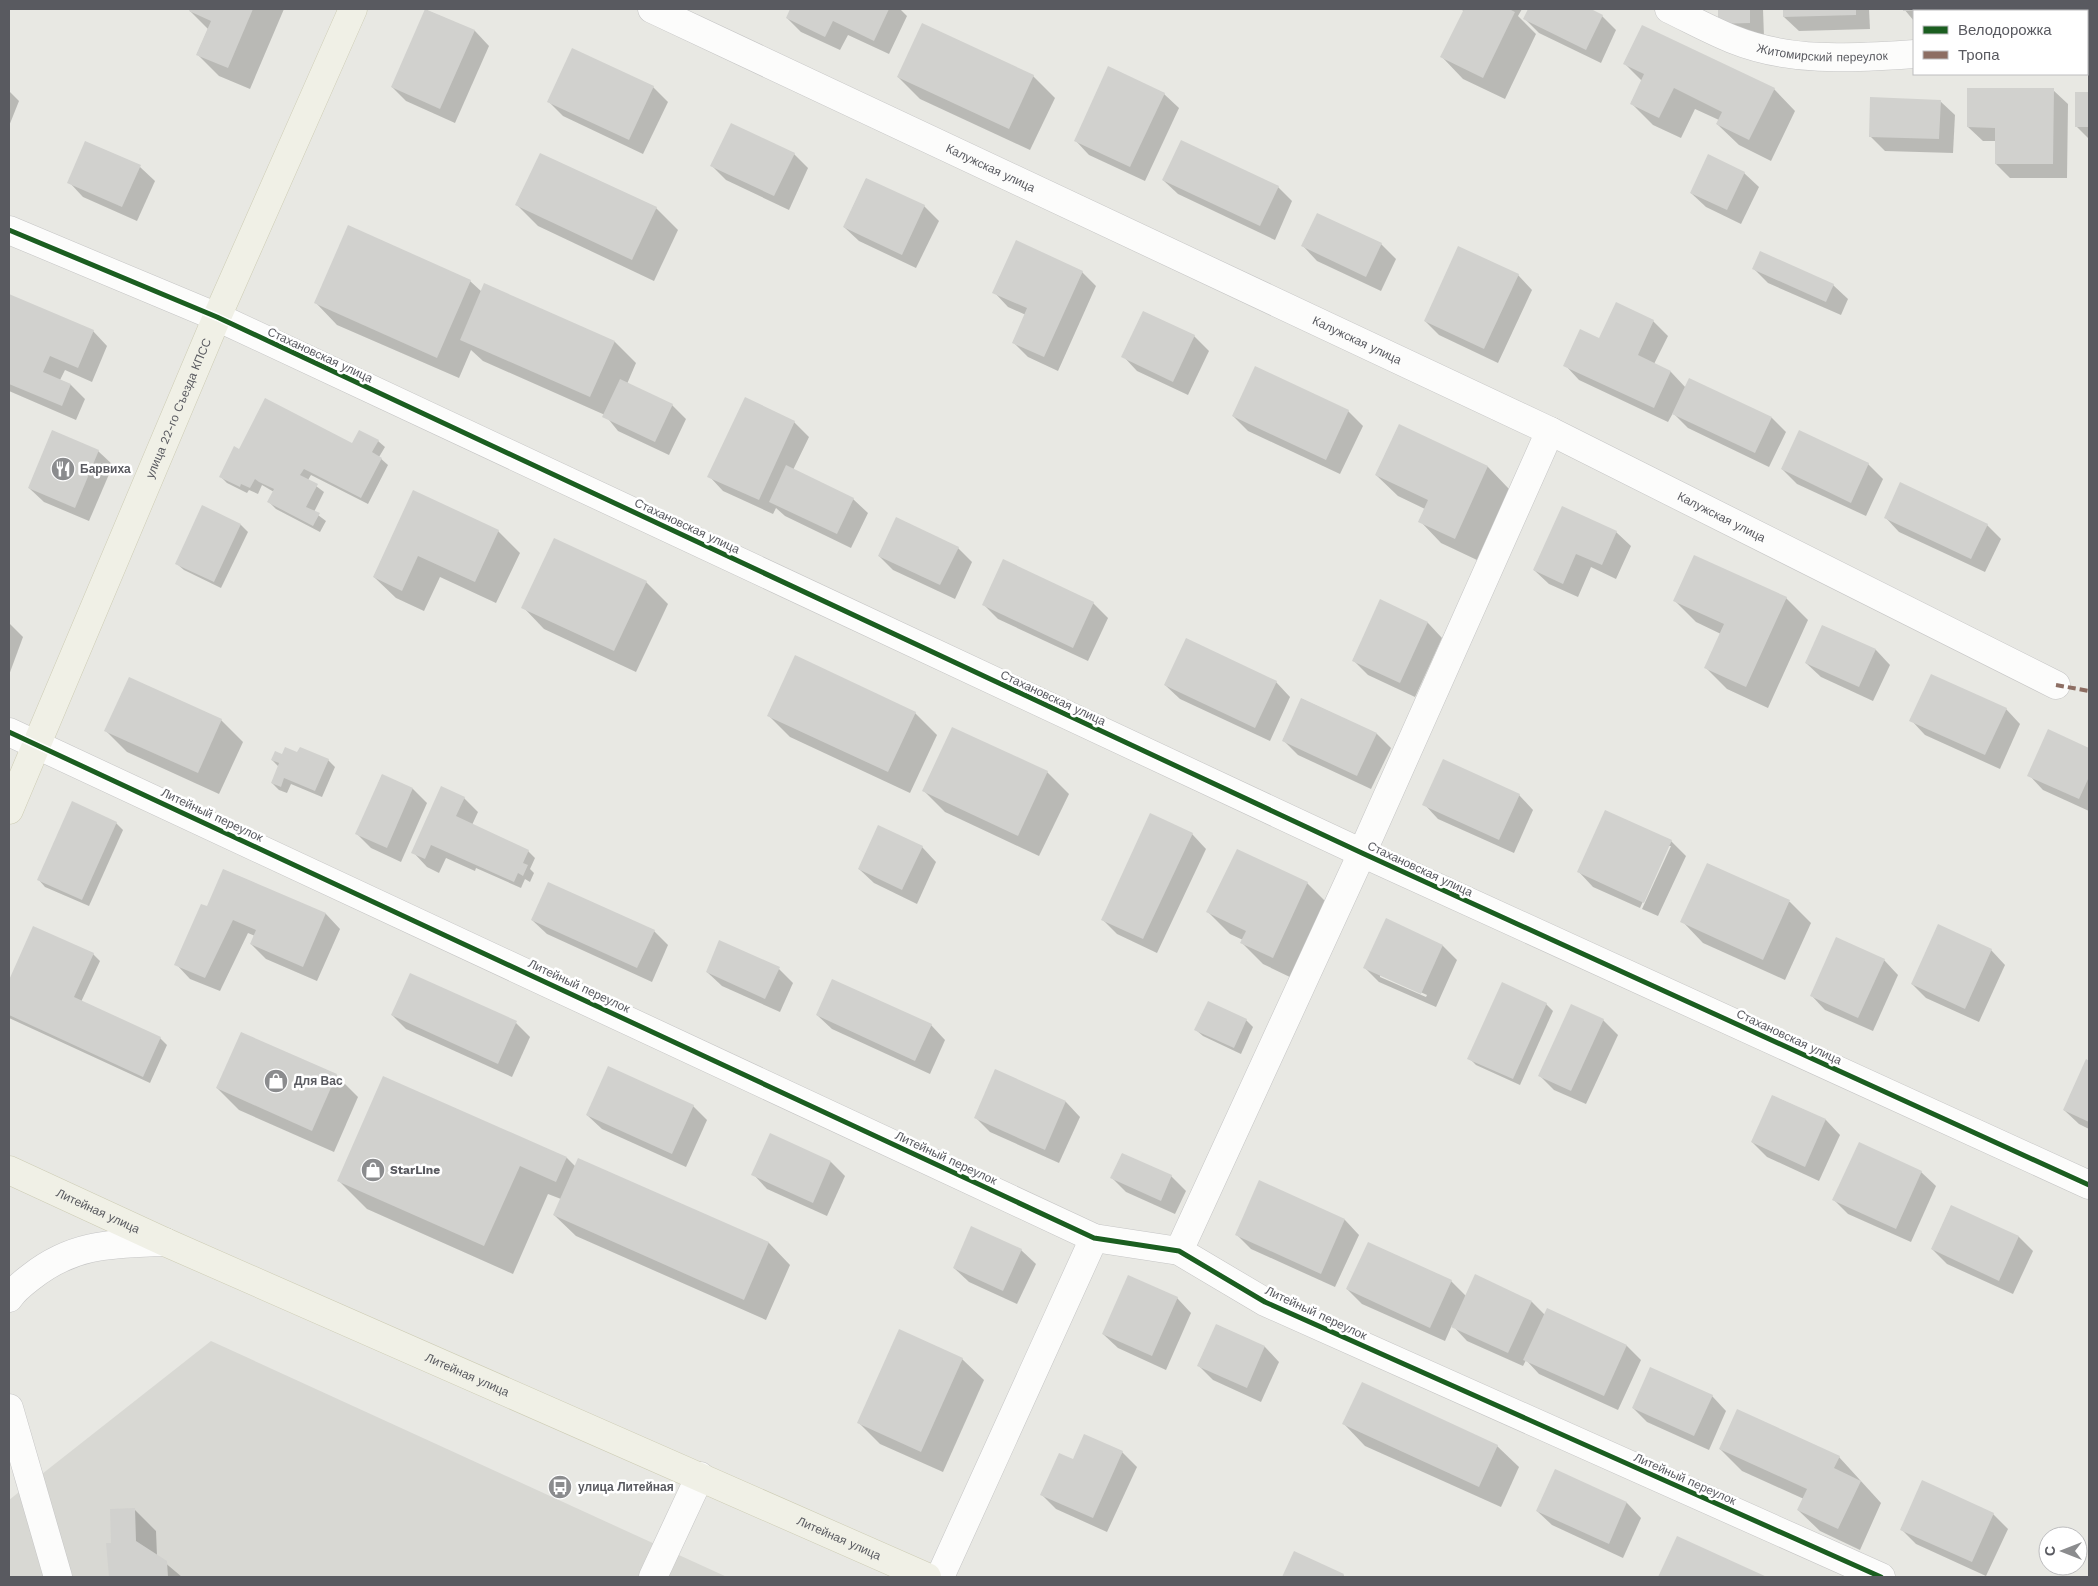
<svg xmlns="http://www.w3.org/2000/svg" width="2098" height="1586" font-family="'Work Sans',sans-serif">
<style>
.industrial{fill:#d8d8d3}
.shadow{fill:#0003;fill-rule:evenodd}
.building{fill:#d1d1ce}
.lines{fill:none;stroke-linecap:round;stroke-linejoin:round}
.minor-casing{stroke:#c5c5c5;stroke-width:29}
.major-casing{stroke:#cdccb4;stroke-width:29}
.minor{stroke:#fcfcfb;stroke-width:28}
.major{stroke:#f0f0e6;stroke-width:28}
.quiet{stroke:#8d6e63;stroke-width:4;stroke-dasharray:8 4;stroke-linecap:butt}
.cycleway-casing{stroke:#fff;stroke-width:8}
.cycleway{stroke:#1b5e20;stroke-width:5}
.labels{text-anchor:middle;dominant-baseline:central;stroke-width:5;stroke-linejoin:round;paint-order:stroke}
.street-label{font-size:12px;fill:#595a60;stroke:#fff}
.poi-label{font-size:12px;font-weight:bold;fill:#595a60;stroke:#fff;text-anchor:start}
</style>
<rect width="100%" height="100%" fill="#e8e8e3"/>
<polygon class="industrial" points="211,1341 727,1577 9,1577 9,1500"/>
<g class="shadow">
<polygon points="191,9 284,9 250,89 219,76 197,54 208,29 190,11"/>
<polygon points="791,9 900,9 907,16 889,54 848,35 840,50 801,32 787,18"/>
<polygon points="1460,9 1522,9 1518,16 1536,34 1505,99 1463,79 1442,57 1464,11"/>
<polygon points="1530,9 1588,9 1602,16 1616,30 1601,63 1539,33 1525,19"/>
<polygon points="1719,9 1763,9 1764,37 1719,23"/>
<polygon points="1784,9 1869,9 1870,29 1799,31 1784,17"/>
<polygon points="1904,9 1991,9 1991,11 1914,11 1914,21"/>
<polygon points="426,10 475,31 489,46 455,123 406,101 392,87"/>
<polygon points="1625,64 1774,89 1795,111 1771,161 1739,145 1717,124 1719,120 1695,109 1681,138 1653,125 1631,103 1642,81"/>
<polygon points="1033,76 1055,98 1030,150 920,99 898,77"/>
<polygon points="653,87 668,102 643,154 563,116 548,101"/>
<polygon points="2053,90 2068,104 2067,178 2010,178 1996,164 1996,141 1983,141 1968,127"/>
<polygon points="9,91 19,101 9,126"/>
<polygon points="2077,93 2089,94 2089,139 2076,126"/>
<polygon points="1164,94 1179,108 1145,181 1089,155 1075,140"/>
<polygon points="1940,101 1955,115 1953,153 1885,151 1870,136"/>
<polygon points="86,143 140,167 155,181 137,221 83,197 69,182"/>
<polygon points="794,154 808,168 789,210 726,180 712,166"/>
<polygon points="1744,173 1759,187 1741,224 1706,207 1691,193"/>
<polygon points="866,179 924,206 939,221 916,268 859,241 844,227"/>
<polygon points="1163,180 1278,187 1292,201 1275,240 1178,194"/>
<polygon points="517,205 656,208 678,230 654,281 538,226"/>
<polygon points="1381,244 1396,259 1381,291 1317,261 1303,246"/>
<polygon points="1754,269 1833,285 1848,299 1841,315 1768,283"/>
<polygon points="1082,272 1096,286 1058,371 1028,357 1013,342 1026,315 1008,307 994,292"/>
<polygon points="1518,275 1532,290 1498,363 1439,335 1425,321"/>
<polygon points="470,281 482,292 485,285 615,342 636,363 627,384 672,405 686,419 669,455 618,431 605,415 483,361 471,350 459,378 337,325 316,303"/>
<polygon points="9,296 93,331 107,346 92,382 65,370 60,380 71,385 85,399 76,420 9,391"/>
<polygon points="1143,313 1194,336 1209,351 1188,395 1137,371 1123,356"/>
<polygon points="1653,321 1668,336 1654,364 1671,372 1686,388 1772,418 1786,432 1769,467 1688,428 1673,413 1668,422 1579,380 1565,365 1600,339"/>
<polygon points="745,399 794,422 809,437 793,470 853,499 868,513 851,548 785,516 776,508 773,514 723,491 709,476"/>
<polygon points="1348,411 1363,426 1340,474 1248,431 1233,416"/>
<polygon points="1399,426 1488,467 1509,489 1477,560 1441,543 1420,521 1425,509 1398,496 1376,475"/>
<polygon points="378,441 385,447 379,457 388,465 368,504 311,475 308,480 324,492 314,512 326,521 320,532 276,509 269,502 274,492 262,485 258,494 249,490 247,493 227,483 220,476 240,451 353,444"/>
<polygon points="98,451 113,465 89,521 44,502 29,488"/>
<polygon points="1868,464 1883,479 1866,516 1797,484 1782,469"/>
<polygon points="414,492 498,531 520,553 496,603 440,577 424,611 396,598 374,577"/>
<polygon points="203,507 241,525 248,532 221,588 184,570 177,564"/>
<polygon points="1885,517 1987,525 2001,539 1985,572 1899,532"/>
<polygon points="1616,532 1631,546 1616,579 1591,567 1578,597 1549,584 1534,570"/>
<polygon points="958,548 972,562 955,599 893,570 879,556"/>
<polygon points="646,582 668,604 636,672 544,629 523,607"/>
<polygon points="1786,598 1808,620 1768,708 1727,689 1706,668 1721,634 1696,622 1675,601"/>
<polygon points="1381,601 1428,623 1442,638 1415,697 1368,675 1353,660"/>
<polygon points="1093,603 1108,618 1088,661 998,619 984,605"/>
<polygon points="9,623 23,637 9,675"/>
<polygon points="1823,626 1876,650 1890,665 1873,701 1821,677 1806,663"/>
<polygon points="1276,682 1290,697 1270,741 1180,699 1165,685"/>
<polygon points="1302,699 1377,734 1391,748 1371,789 1298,755 1283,740"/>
<polygon points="2006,709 2020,724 2000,769 1925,735 1911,720"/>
<polygon points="915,713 937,735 910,793 790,737 768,715"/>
<polygon points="221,720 243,742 219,794 127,752 106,731"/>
<polygon points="2049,731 2089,750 2089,811 2043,790 2029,775"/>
<polygon points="298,754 328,760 335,767 322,797 291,784 287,793 279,790 272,783 279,767 272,760"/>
<polygon points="1047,772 1069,794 1039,856 945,812 924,791"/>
<polygon points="382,775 413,789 427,803 401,862 371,848 357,834"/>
<polygon points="1519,795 1533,810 1514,853 1438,819 1424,804"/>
<polygon points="464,798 478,812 472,825 528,851 535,858 530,869 534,873 530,882 525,879 521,888 476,868 475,871 446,858 439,873 427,867 413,852"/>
<polygon points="116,823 123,830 89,906 45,887 39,880"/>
<polygon points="1192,834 1206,849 1157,953 1117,934 1102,919"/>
<polygon points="1671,841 1686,856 1658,916 1642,909 1671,846 1668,846 1640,908 1593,887 1579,872"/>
<polygon points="922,847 936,862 917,904 874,883 859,869"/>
<polygon points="1708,864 1790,902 1811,923 1785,980 1703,943 1682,921"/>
<polygon points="224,870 326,914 340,929 317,981 266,959 251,944 255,936 248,933 220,991 190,979 176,964 208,908"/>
<polygon points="1307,883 1329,905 1294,979 1263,964 1242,943 1243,940 1230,934 1208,912"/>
<polygon points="532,920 654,931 668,945 652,982 547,934"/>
<path d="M1386 920 1443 946 1457 960 1436 1007 1379 982 1365 968ZM1380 974 1427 995 1426 997 1380 977Z"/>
<polygon points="34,928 93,954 100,961 81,1002 160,1038 167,1045 150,1083 9,1018 9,983"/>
<polygon points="1991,950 2005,965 1979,1022 1926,998 1912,984"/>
<polygon points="1884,960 1898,975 1873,1031 1825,1010 1811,995"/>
<polygon points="779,969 793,983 780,1012 722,986 707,972"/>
<polygon points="1546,1004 1553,1011 1520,1085 1476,1065 1469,1058"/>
<polygon points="392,1015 516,1023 530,1037 512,1077 406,1029"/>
<polygon points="817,1015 931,1025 945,1040 930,1074 832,1029"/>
<polygon points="1246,1020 1253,1027 1241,1054 1203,1036 1196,1030"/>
<polygon points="1603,1020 1618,1035 1586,1104 1554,1090 1540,1076"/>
<polygon points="2087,1061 2089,1062 2089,1129 2079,1124 2064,1110"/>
<polygon points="996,1071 1066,1102 1080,1117 1059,1163 990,1132 975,1117"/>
<polygon points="336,1075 358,1097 334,1152 239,1110 217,1088"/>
<polygon points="1773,1096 1826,1120 1840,1135 1819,1181 1767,1157 1752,1142"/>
<polygon points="693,1106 707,1120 686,1167 602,1129 587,1115"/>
<polygon points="1122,1154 1171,1176 1186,1191 1175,1214 1126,1192 1112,1178"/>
<polygon points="567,1158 576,1167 579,1160 769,1243 790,1265 766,1320 576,1236 554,1215 561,1199 548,1194 513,1274 367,1209 339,1181"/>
<polygon points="831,1162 845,1176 827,1216 767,1189 753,1174"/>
<polygon points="1921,1172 1936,1186 1911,1242 1848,1214 1834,1200"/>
<polygon points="1260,1182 1345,1220 1359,1235 1335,1287 1251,1249 1236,1234"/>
<polygon points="1951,1206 2019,1237 2033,1251 2013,1294 1947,1264 1932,1249"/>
<polygon points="1021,1250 1036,1264 1017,1304 969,1282 954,1268"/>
<polygon points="1451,1281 1466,1296 1532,1302 1545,1315 1547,1310 1627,1346 1641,1360 1618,1410 1539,1374 1526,1360 1523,1366 1467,1341 1452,1325 1445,1341 1362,1304 1347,1289"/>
<polygon points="1177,1298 1191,1313 1166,1370 1118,1348 1103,1334"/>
<polygon points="1217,1325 1265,1347 1279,1362 1261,1402 1213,1380 1198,1365"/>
<polygon points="962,1359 984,1380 943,1472 880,1444 859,1423"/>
<polygon points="1712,1396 1726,1411 1709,1450 1647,1422 1633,1408"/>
<polygon points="1344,1424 1497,1446 1519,1467 1501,1507 1365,1446"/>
<polygon points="1720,1449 1839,1457 1881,1503 1860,1550 1820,1531 1798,1510 1804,1499 1742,1471"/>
<polygon points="1122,1452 1137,1467 1107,1532 1056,1509 1041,1494 1074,1461"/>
<polygon points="1556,1471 1627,1503 1641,1518 1623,1558 1552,1525 1537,1511"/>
<polygon points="1923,1482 1993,1514 2008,1529 1986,1576 1916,1544 1901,1529"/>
<polygon points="135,1510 156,1531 157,1556 182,1577 110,1577 108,1544 112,1544"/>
<polygon points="1677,1538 1764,1577 1659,1577"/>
<polygon points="1294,1553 1343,1575 1345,1577 1284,1577"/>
</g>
<g class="building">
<polygon points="190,9 253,9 228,68 196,55 211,21 189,11"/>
<polygon points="425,9 475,30 440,109 391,87"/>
<polygon points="790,9 889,9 874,41 833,21 825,37 786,18"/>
<polygon points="1464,9 1509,9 1515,12 1483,78 1440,57"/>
<polygon points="1528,9 1591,9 1603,15 1586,50 1523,19"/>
<polygon points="1718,9 1750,9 1750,23 1718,24"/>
<polygon points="1783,9 1856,9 1856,15 1783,17"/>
<polygon points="1903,9 1923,9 1924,10 1903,11"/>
<polygon points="922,23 1034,75 1009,129 897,77"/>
<polygon points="1642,25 1775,88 1749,140 1716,124 1722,112 1674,88 1659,118 1630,104 1644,74 1623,64"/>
<polygon points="572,48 654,86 629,140 547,102"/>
<polygon points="1108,66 1165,93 1130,167 1074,141"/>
<polygon points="1967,88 2054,88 2053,164 1995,164 1995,128 1967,127"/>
<rect x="2075" y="92" width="14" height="35"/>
<polygon points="1870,97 1941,100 1939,139 1869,137"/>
<polygon points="731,123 795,153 774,196 710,166"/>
<polygon points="1181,140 1279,186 1260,226 1162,180"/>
<polygon points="85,141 141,165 122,207 67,183"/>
<polygon points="540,153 657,207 632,260 515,205"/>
<polygon points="1708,154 1745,172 1727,210 1690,193"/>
<polygon points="866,178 925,205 902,255 843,227"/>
<polygon points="1317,213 1382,243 1366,277 1301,246"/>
<polygon points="348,225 471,280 437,358 314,303"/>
<polygon points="1016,240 1083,271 1044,357 1012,343 1027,308 992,293"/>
<polygon points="1458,246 1519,274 1484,349 1424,321"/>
<polygon points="1760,251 1834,284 1826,302 1752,269"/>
<polygon points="484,283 615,341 590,397 460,340"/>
<polygon points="9,294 94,330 78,368 50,356 43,372 71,384 62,406 9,384"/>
<polygon points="1616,302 1654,320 1638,355 1671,371 1654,408 1563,366 1580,329 1599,338"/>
<polygon points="1143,311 1195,335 1173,382 1121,357"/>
<polygon points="1255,366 1349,410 1326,460 1232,416"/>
<polygon points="1689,378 1772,417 1755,453 1672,414"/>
<polygon points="620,379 673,404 655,442 602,417"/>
<polygon points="745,397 795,421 759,500 707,477"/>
<polygon points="265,398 352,443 359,430 379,440 372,452 382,458 361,498 304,469 300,475 318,484 306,507 320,513 313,526 267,502 274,489 259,482 255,479 250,488 241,484 240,487 219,477 234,446 239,449"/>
<polygon points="1399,424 1488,466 1455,539 1418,522 1428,500 1375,475"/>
<polygon points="52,430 99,450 75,508 28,488"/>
<polygon points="1799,430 1869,463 1851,503 1781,469"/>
<polygon points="786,465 854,498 837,534 769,502"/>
<polygon points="1900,482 1988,524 1971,559 1884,518"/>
<polygon points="413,490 499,530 475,582 418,556 402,591 373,577"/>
<polygon points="202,505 241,524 214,582 175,564"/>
<polygon points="1562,506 1617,531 1602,565 1576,554 1563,584 1533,570"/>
<polygon points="896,517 959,547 940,585 878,556"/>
<polygon points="554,538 647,581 614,651 521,608"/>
<polygon points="1694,555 1787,597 1746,687 1704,668 1724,624 1673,601"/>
<polygon points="1003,559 1094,602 1073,648 982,605"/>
<polygon points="1380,599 1428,622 1400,683 1352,661"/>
<polygon points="1822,625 1876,649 1859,687 1805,663"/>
<polygon points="1186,638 1277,681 1255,728 1164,685"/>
<polygon points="795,655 916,712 888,772 767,716"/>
<polygon points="1931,674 2007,708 1985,755 1909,721"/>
<polygon points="129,677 222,719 198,773 104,731"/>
<polygon points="1301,698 1377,733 1357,776 1282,741"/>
<polygon points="952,727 1048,771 1018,836 922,791"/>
<polygon points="2048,729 2089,748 2089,777 2079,799 2027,776"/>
<polygon points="285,747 297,752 300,747 329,759 315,791 284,778 281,787 271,783 279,763 271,760 275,751 282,754"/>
<polygon points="1443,759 1520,794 1499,840 1422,805"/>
<polygon points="382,774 413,788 387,848 355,834"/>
<polygon points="441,786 465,797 456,816 529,850 523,863 528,865 523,876 518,873 514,882 431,845 425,859 411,853"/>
<polygon points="72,801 117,822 82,900 37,880"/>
<polygon points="1605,810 1672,840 1644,903 1577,872"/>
<polygon points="1150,813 1193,833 1143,939 1101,920"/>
<polygon points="878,825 923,846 902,890 858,869"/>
<polygon points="1237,849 1308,882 1273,958 1240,943 1246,931 1206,912"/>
<polygon points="1707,863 1790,900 1763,960 1680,922"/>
<polygon points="223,869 326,913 303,967 250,944 256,930 233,920 205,978 174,965 201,904 207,906"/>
<polygon points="548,882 655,930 637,968 531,920"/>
<polygon points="1386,918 1443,945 1421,994 1363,968"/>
<polygon points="1938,924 1992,949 1965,1009 1911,984"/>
<polygon points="33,926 94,953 74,997 161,1037 143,1077 9,1015 9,980"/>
<polygon points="1836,937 1885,959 1858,1018 1810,996"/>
<polygon points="719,940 780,967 765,999 706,972"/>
<polygon points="410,973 517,1021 498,1064 391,1015"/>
<polygon points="832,979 932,1024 915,1061 816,1015"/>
<polygon points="1502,982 1547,1003 1513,1079 1467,1059"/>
<polygon points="1208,1001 1247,1019 1234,1048 1194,1030"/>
<polygon points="1571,1004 1604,1019 1571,1091 1538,1076"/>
<polygon points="241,1032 337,1074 312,1131 216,1088"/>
<polygon points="2086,1059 2089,1061 2089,1122 2063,1110"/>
<polygon points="608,1066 694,1105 672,1154 586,1115"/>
<polygon points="995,1069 1066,1101 1045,1150 974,1118"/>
<polygon points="383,1076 567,1157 556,1182 520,1166 484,1246 337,1181"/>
<polygon points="1772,1095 1826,1119 1805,1167 1751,1142"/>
<polygon points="770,1133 831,1161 813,1203 751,1175"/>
<polygon points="1859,1142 1922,1171 1896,1229 1832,1200"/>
<polygon points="1122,1153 1172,1175 1161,1201 1110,1178"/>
<polygon points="578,1158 769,1242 744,1300 553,1215"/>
<polygon points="1259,1180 1345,1219 1321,1274 1235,1235"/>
<polygon points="1951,1205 2019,1236 1999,1281 1931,1249"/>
<polygon points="971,1226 1022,1249 1003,1291 953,1268"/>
<polygon points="1368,1242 1452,1280 1430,1328 1346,1289"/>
<polygon points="1475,1274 1532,1301 1508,1353 1451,1327"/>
<polygon points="1128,1275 1178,1297 1152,1356 1102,1334"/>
<polygon points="1547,1308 1627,1345 1604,1396 1523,1360"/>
<polygon points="1216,1324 1265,1346 1247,1388 1197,1366"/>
<polygon points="899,1329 963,1358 921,1452 857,1423"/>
<polygon points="1650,1367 1713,1395 1694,1436 1632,1408"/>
<polygon points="1362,1382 1498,1445 1479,1487 1342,1424"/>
<polygon points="1737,1409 1840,1456 1834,1468 1861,1481 1838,1529 1797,1510 1807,1489 1719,1449"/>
<polygon points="1084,1434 1123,1451 1093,1518 1040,1495 1059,1453 1073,1459"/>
<polygon points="1555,1469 1627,1502 1609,1544 1536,1511"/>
<polygon points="1922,1480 1994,1513 1972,1562 1900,1530"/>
<polygon points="135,1508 136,1541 167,1561 168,1577 109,1577 106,1543 111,1543 110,1509"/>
<polygon points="1677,1536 1767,1577 1658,1577"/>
<polygon points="1294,1551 1344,1574 1342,1577 1282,1577"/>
</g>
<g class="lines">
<g class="minor-casing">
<g id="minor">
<path id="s1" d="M652 9 1550 431 2056 685"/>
<path id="s2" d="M1669 9C1690 19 1710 30 1732 39 1791 63 1852 58 1914 54"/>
<polyline points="2087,44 2089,44"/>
<polyline points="9,230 217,317 1362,853 2089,1185"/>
<polyline points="9,732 1094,1238 1179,1251 1265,1302 1881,1577"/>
<polyline points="1179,1251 1362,853 1550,431"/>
<path d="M9 1298C15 1289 22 1284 31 1277 74 1243 112 1244 165 1242"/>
<polyline points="9,1408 58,1577"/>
<polyline points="653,1577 700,1476"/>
<polyline points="940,1577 1094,1238"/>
</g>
</g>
<g class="major-casing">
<g id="major">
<path id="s3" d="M9 810 217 317 353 9"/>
<path id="s4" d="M9 1170 165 1242 927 1577"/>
</g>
</g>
<use href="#minor" class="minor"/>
<use href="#major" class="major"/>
<polyline class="quiet" points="2056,685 2089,691"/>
<g class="cycleway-casing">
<g id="cycleway">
<polyline points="9,230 217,317 1362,853 2089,1185"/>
<polyline points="9,732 1094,1238 1179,1251 1265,1302 1881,1577"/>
</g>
</g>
<use href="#cycleway" class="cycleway"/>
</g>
<defs>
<g id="restaurant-disc" transform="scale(1.25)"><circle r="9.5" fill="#8b8c8e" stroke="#fff"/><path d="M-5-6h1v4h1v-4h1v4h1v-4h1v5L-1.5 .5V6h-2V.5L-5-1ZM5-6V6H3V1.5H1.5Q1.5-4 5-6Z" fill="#fff"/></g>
<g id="shop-disc" transform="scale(1.25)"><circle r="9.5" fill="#8b8c8e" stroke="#fff"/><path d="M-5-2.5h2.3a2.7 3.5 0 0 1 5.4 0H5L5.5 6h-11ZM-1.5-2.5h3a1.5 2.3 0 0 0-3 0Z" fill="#fff"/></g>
<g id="bus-disc" transform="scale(1.25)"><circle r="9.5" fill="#8b8c8e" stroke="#fff"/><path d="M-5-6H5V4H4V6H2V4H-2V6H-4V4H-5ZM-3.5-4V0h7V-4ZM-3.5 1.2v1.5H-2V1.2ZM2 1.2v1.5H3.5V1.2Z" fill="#fff"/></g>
</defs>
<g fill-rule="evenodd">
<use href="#restaurant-disc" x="63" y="469"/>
<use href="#shop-disc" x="276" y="1081"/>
<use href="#shop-disc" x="373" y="1170"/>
<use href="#bus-disc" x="560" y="1487"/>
</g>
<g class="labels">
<g class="street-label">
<text stroke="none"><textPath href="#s2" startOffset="162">Житомирский переулок</textPath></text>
<text stroke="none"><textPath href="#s1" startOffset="374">Калужская улица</textPath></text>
<text stroke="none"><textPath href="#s1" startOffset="779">Калужская улица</textPath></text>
<text transform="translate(320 355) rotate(25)">Стахановская улица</text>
<text stroke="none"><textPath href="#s3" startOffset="436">улица 22-го Съезда КПСС</textPath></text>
<text stroke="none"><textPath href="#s1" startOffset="1184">Калужская улица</textPath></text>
<text transform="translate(687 526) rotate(25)">Стахановская улица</text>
<text transform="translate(1053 698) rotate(25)">Стахановская улица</text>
<text transform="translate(212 815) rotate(25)">Литейный переулок</text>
<text transform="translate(1420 869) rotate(25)">Стахановская улица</text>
<text transform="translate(579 986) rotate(25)">Литейный переулок</text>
<text transform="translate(1789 1037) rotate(25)">Стахановская улица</text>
<text transform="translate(946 1158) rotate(25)">Литейный переулок</text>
<text stroke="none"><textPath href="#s4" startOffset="98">Литейная улица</textPath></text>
<text transform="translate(1316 1313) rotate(25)">Литейный переулок</text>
<text stroke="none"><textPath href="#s4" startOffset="502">Литейная улица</textPath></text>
<text transform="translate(1685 1479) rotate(24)">Литейный переулок</text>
<text stroke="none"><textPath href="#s4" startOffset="908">Литейная улица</textPath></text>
</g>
<g class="poi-label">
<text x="80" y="469">Барвиха</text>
<text x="294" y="1081">Для Вас</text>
<text x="390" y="1170">StarLine</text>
<text x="578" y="1487">улица Литейная</text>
</g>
</g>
<rect width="2098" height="1586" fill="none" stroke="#595a60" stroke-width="20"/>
<rect x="1913" y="10" width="175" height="65" fill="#ffffff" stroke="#bdbdbf"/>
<rect x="1923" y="26" width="25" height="8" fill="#1b5e20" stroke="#bdbdbf"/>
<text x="1958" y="35" font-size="15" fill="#595a60">Велодорожка</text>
<rect x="1923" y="51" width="25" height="8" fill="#8d6e63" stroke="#bdbdbf"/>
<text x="1958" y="60" font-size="15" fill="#595a60">Тропа</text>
<g transform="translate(2063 1551) rotate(270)"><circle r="24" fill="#ffffff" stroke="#bdbdbf"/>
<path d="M0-4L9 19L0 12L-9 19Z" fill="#8b8c8e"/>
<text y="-8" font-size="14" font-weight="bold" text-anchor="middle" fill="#595a60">С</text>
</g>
</svg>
